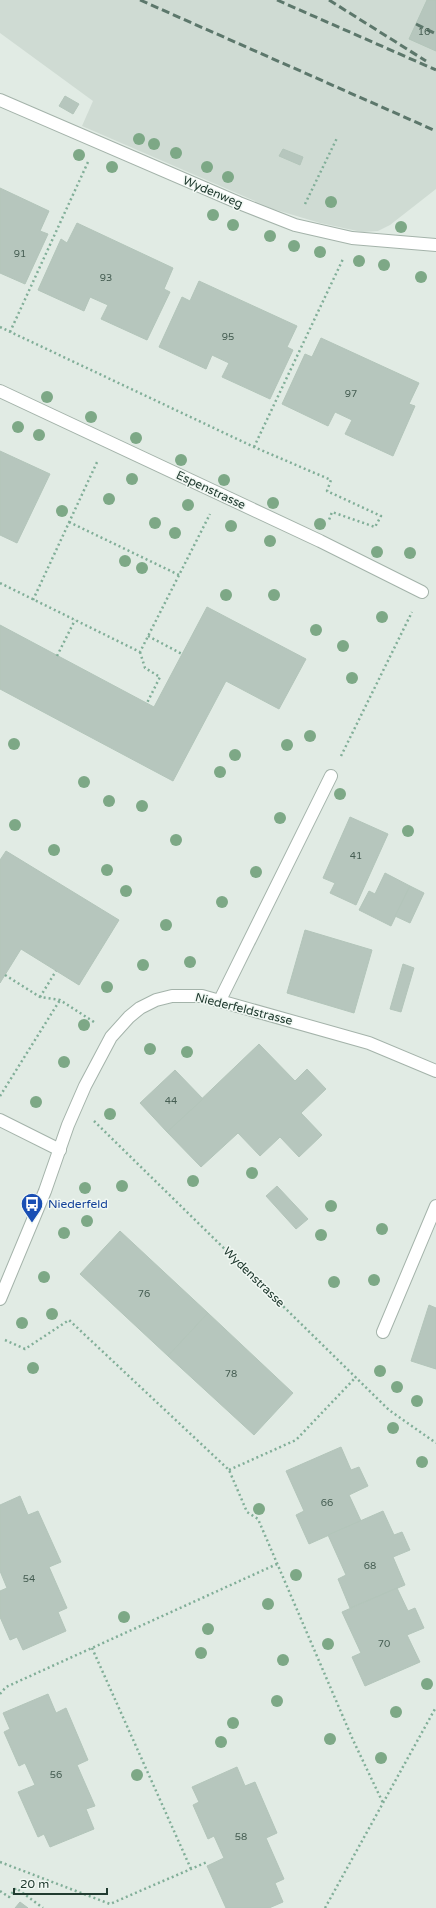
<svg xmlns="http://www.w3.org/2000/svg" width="436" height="1908" font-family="'Varela Round',sans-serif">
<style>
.built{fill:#cfdbd3}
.building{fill:#b6c6bd;stroke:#b3c5ba}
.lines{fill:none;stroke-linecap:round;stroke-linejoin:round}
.lane-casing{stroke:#a4b3aa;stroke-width:14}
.street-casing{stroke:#a4b3aa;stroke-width:14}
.path{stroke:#81ae98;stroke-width:2.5;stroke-dasharray:2 3;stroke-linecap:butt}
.lane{stroke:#fff;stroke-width:12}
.street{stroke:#fff;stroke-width:12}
.rail{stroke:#5c776b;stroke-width:3;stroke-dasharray:8 4;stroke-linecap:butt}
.tree{fill:#7da886}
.labels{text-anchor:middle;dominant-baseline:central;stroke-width:3;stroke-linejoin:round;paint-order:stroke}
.number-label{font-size:10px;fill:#465e53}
.street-label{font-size:12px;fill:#213b30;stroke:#f1f8f3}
.transit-label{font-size:12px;fill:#164399;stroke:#f1f8f3;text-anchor:start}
</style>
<rect width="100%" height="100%" fill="#e1ebe4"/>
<polygon class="built" points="0,0 436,0 436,189 390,225 378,231 362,232 320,223 273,209 82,126 93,101 0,33"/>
<g class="building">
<polygon points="427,0 436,0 436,51 409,39"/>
<polygon points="65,96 79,104 73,114 59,106"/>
<polygon points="283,149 303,157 300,165 279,156"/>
<polygon points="0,188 49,211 40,231 48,234 25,284 0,273"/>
<polygon points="77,223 173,268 164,289 170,292 147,340 101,319 108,305 90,297 84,311 38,290 61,239 67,243"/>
<polygon points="199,281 297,326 287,347 293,350 270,399 222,377 229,363 212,355 206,369 159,347 182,297 190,301"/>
<polygon points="321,338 419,383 409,404 415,406 393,456 345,434 352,420 335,412 328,426 282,404 305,354 312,357"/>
<polygon points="0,451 50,474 17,543 0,535"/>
<polygon points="207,607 306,659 279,709 226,681 173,781 0,689 0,625 154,707"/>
<polygon points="350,817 388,834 356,905 330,893 335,883 323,878"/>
<polygon points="6,851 119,920 79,985 21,949 0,983 0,860"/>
<polygon points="385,873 410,886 391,926 359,910 369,891 375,894"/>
<polygon points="410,886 424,893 410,923 395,916"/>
<polygon points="305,930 372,950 354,1013 287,993"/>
<polygon points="403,964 414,968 401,1012 390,1009"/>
<polygon points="259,1044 295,1081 307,1069 326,1089 301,1113 322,1135 299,1157 280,1137 260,1156 238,1133 201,1167 167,1132"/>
<polygon points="175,1070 203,1099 167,1132 140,1103"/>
<polygon points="277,1186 308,1219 296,1229 266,1196"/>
<polygon points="120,1231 208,1313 168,1356 80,1274"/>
<polygon points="429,1305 436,1308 436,1369 411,1361"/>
<polygon points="208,1313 293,1393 254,1435 168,1356"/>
<polygon points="341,1447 351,1470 359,1467 368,1486 349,1495 361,1521 309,1544 296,1515 304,1511 286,1471"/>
<polygon points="20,1496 28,1515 38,1511 61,1562 49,1567 67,1608 58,1612 66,1631 23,1650 17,1637 10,1640 0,1617 0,1591 7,1588 0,1571 0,1505"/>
<polygon points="383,1511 394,1535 402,1532 410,1550 393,1557 405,1585 350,1608 338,1579 346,1575 328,1535"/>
<polygon points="397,1588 408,1611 415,1608 424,1628 407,1635 420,1662 365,1686 352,1657 361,1653 342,1612"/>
<polygon points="48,1694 56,1713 66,1708 88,1760 77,1765 95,1806 86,1809 94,1829 50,1847 44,1834 38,1837 18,1792 35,1785 25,1763 19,1766 4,1732 10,1729 3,1713"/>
<polygon points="237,1767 245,1786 255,1782 277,1833 266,1838 284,1879 275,1883 283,1902 269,1908 226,1908 207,1866 224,1858 214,1836 208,1839 193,1805 199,1802 192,1787"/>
<polygon points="20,1902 28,1908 15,1908"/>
</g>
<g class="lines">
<g class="lane-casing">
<g id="lane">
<polyline points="220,1000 331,776"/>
<polyline points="383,1332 436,1206"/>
</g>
</g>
<g class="street-casing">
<g id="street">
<polyline points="0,100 239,203 295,225 352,238 436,245"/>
<polyline points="0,391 320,541 422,592"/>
<polyline points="0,1120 60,1150"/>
<polyline points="0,1299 45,1191 68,1125 85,1086 111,1037 129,1017 140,1008 156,1000 172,996 202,996 369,1043 436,1071"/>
</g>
</g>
<g class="path">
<polyline points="305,204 337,138"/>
<polyline points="0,327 254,447 331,480 327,491 381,516 375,527 332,512 329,520"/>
<polyline points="10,332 88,162"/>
<polyline points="254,447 343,259"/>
<polyline points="69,522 179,575"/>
<polyline points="0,583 140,652 210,514"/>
<polyline points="33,600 98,460"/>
<polyline points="148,636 182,654"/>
<polyline points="140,652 145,668 160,677 147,703"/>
<polyline points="57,656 75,620"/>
<polyline points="341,756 412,612"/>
<polyline points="5,975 40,997 60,1000 94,1022"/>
<polyline points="40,997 56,971"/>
<polyline points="0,1096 60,1000"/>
<polyline points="94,1121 389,1410 436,1443"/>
<polyline points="5,1340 25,1349 69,1320 229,1470 247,1512 258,1519 353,1740 383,1803"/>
<polyline points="229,1470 296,1440 356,1377"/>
<polyline points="92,1648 191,1869"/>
<polyline points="0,1694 6,1687 277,1564"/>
<polyline points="0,1862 110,1904 207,1862"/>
<polyline points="0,1891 9,1897 16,1888 43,1908"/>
<polyline points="325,1908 436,1707"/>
</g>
<use href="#lane" class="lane"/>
<use href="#street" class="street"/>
<g class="rail">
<polyline points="140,0 436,131"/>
<polyline points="277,0 436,70"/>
<polyline points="329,0 426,61"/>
<polyline points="416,24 436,34"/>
</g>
</g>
<g class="tree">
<circle cx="139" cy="139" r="6"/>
<circle cx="154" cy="144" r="6"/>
<circle cx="176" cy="153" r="6"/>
<circle cx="79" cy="155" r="6"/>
<circle cx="112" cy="167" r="6"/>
<circle cx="207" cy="167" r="6"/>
<circle cx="228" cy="177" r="6"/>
<circle cx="331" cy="202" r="6"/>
<circle cx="213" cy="215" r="6"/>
<circle cx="233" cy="225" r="6"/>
<circle cx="401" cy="227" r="6"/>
<circle cx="270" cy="236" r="6"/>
<circle cx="294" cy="246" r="6"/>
<circle cx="320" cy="252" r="6"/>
<circle cx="359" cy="261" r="6"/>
<circle cx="384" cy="265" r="6"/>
<circle cx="421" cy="277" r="6"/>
<circle cx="47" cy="397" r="6"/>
<circle cx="91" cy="417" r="6"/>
<circle cx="18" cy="427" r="6"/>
<circle cx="39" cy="435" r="6"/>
<circle cx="136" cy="438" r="6"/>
<circle cx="181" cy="460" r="6"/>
<circle cx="132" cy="479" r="6"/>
<circle cx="224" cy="480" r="6"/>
<circle cx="109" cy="499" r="6"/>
<circle cx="273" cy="503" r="6"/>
<circle cx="188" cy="505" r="6"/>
<circle cx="62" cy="511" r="6"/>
<circle cx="155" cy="523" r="6"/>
<circle cx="320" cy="524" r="6"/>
<circle cx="231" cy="526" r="6"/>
<circle cx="175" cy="533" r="6"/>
<circle cx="270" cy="541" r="6"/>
<circle cx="377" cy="552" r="6"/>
<circle cx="410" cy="553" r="6"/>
<circle cx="125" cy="561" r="6"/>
<circle cx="142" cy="568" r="6"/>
<circle cx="226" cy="595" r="6"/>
<circle cx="274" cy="595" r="6"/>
<circle cx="382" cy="617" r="6"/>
<circle cx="316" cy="630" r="6"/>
<circle cx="343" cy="646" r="6"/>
<circle cx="352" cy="678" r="6"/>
<circle cx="310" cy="736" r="6"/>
<circle cx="14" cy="744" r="6"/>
<circle cx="287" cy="745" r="6"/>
<circle cx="235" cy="755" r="6"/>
<circle cx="220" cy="772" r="6"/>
<circle cx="84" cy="782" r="6"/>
<circle cx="340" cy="794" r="6"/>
<circle cx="109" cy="801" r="6"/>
<circle cx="142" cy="806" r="6"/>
<circle cx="280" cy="818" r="6"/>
<circle cx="15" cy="825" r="6"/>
<circle cx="408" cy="831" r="6"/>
<circle cx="176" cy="840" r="6"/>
<circle cx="54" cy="850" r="6"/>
<circle cx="107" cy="870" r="6"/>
<circle cx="256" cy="872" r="6"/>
<circle cx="126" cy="891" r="6"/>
<circle cx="222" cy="902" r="6"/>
<circle cx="166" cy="925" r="6"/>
<circle cx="190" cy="962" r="6"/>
<circle cx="143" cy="965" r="6"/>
<circle cx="107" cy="987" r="6"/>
<circle cx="84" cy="1025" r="6"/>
<circle cx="150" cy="1049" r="6"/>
<circle cx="187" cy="1052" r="6"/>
<circle cx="64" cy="1062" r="6"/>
<circle cx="36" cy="1102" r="6"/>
<circle cx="110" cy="1114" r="6"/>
<circle cx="252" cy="1173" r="6"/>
<circle cx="193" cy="1181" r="6"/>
<circle cx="122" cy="1186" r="6"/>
<circle cx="85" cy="1188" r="6"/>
<circle cx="331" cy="1206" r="6"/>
<circle cx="87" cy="1221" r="6"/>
<circle cx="382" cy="1229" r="6"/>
<circle cx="64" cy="1233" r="6"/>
<circle cx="321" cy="1235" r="6"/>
<circle cx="44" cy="1277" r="6"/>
<circle cx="374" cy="1280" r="6"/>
<circle cx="334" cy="1282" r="6"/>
<circle cx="52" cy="1314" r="6"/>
<circle cx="22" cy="1323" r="6"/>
<circle cx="33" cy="1368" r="6"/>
<circle cx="380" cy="1371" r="6"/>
<circle cx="397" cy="1387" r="6"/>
<circle cx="417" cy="1401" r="6"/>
<circle cx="393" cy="1428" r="6"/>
<circle cx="422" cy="1462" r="6"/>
<circle cx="259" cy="1509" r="6"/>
<circle cx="296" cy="1575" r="6"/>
<circle cx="268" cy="1604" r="6"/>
<circle cx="124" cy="1617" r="6"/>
<circle cx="208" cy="1629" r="6"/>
<circle cx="328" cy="1644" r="6"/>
<circle cx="201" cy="1653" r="6"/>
<circle cx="283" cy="1660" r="6"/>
<circle cx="427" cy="1684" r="6"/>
<circle cx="277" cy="1701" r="6"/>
<circle cx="396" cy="1712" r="6"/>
<circle cx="233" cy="1723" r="6"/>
<circle cx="330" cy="1739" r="6"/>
<circle cx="221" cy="1742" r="6"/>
<circle cx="381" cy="1758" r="6"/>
<circle cx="137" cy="1775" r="6"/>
</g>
<defs>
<g id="bus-pin" transform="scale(1.15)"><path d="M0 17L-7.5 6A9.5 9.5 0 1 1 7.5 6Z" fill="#1a4fb4" stroke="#f1f8f3"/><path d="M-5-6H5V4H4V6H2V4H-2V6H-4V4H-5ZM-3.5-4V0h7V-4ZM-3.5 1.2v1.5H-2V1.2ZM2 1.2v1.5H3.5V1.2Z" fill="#fff"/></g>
</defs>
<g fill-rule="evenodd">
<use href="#bus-pin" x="32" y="1204"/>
</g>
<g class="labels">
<g class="number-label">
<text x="424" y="32">16</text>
<text x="20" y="254">91</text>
<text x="106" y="278">93</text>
<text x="228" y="337">95</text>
<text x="351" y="394">97</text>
<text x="356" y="856">41</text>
<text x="171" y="1101">44</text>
<text x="144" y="1294">76</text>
<text x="231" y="1374">78</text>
<text x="327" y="1503">66</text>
<text x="370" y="1566">68</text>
<text x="29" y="1579">54</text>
<text x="384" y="1644">70</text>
<text x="56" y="1775">56</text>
<text x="241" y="1837">58</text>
</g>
<g class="street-label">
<text transform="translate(213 192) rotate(23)">Wydenweg</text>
<text transform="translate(211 490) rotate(25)">Espenstrasse</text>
<text transform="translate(244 1009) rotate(14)">Niederfeldstrasse</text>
<text transform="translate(254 1277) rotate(44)">Wydenstrasse</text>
</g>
<g class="transit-label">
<text x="48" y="1204">Niederfeld</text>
</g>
</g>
<path d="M14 1888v6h93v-6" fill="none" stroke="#213b30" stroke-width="2"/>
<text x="20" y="1888" font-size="12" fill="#213b30" stroke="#f1f8f3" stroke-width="3" paint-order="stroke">20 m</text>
</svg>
